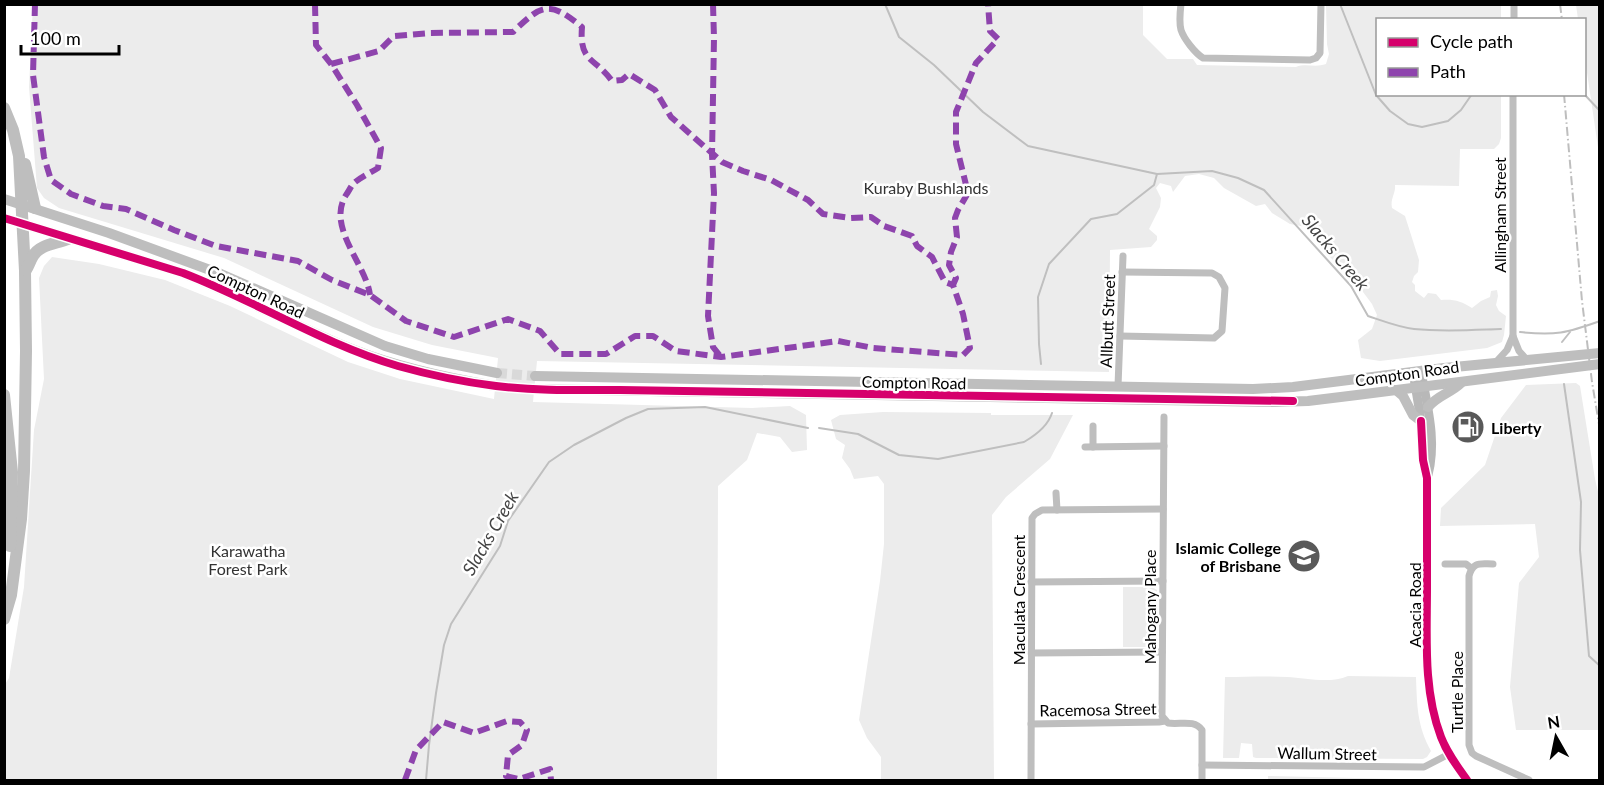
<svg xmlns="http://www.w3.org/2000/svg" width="1604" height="785" font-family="Lato,sans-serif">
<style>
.green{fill:#ececec}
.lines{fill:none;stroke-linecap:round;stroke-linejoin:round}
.stream{stroke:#bfbfbf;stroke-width:2}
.primary-tunnel{stroke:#d9d9d9;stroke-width:10;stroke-dasharray:10 5;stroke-linecap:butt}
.street{stroke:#bebebe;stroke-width:7}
.secondary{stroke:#b8b8b8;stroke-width:9}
.primary{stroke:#bebebe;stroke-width:10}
.highway{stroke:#bebebe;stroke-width:12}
.rail{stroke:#bebebe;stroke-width:2;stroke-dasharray:9 3 1.5 3;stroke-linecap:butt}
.quiet{stroke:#8e44ad;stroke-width:6;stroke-dasharray:12 6;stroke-linecap:butt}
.cycleway-casing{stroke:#fff;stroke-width:11}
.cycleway{stroke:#d6006c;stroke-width:8}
.labels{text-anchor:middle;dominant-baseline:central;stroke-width:5;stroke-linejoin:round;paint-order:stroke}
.park-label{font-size:16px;fill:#333;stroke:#fff}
.street-label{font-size:16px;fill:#000;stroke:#fff}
.poi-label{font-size:16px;font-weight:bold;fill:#000;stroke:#fff;text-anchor:start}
.water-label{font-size:18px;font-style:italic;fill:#444;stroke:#fff}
</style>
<rect width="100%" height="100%" fill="#fff"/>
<g class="green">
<path d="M1143 4V35L1167 59H1193L1197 65 1296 67C1306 63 1315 68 1326 64L1329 54 1327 44 1326 5H1501V19L1378 20V94L1501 95V138L1499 144 1494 149H1460L1459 186 1395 185C1396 193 1390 199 1392 208L1405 216 1419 260 1418 272 1414 276 1412 282 1415 285V291L1424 298 1428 293 1436 294 1441 300C1454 299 1461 301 1472 308L1481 301 1490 297 1491 291 1497 290 1498 296 1496 305 1499 311 1506 316 1504 335 1502 342 1487 348 1380 361 1361 358 1358 340 1372 329 1377 315 1372 304 1360 288 1351 273 1338 265 1327 254 1319 242 1306 227 1290 224 1272 213 1265 204 1256 206 1224 188 1214 178 1199 174 1185 176 1173 192 1171 186 1160 183 1156 188 1161 198 1160 207 1149 229 1157 236V240L1151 247 1110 250 1109 372 537 361 533 402 752 408 790 406 806 415 807 450 792 452 780 437 757 433 747 460 718 486 717 780H5L4 686 9 678 24 587 34 430 44 379 39 278 44 266 52 257 99 264 165 280 230 306 348 362 400 379 494 399 498 358 432 345 373 327 224 258 59 208 44 198 37 188 29 87 33 5Z"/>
<polygon points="1576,5 1599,5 1599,154 1585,59 1584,20 1578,19"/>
<polygon points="1576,383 1580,386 1595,479 1599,496 1599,730 1516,730 1510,687 1519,583 1539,557 1535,524 1440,526 1441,508 1485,465 1501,418 1526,385"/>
<polygon points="883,412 991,413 991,415 1073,415 1050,459 1006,497 992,515 994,780 881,780 881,757 867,738 859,720 880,581 884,544 884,484 878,476 854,479 850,469 842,458 845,445 836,439 831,420 840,415"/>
<polygon points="1123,587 1152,587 1157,590 1157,644 1151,647 1123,647"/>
<path d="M1348 676 1416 677C1417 705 1417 726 1431 751L1427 757 1423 759 1256 758 1253 757 1252 744 1241 743 1239 758H1223L1225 677C1245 677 1266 676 1287 677 1306 678 1330 684 1348 676Z"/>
<polygon points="1268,776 1443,780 1268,780"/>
</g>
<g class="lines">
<g class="stream">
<polyline points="885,4 899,37 934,65 983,112 1028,146 1157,174"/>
<polyline points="1340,4 1376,95 1390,111 1408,124 1422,127 1448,121 1461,110 1472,94"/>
<polyline points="1584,94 1600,111"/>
<path d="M1520 332C1555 336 1567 333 1600 321"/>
<polyline points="1562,342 1570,332"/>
<path d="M1041 364 1039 344 1038 297 1049 264 1091 219 1117 214 1154 185 1157 174 1212 171 1238 178 1264 190 1351 286 1368 316C1383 321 1398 327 1414 329 1443 332 1472 330 1501 329"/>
<polyline points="1564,384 1581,502 1580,550 1589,656 1600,666"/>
<path d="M819 428 858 434 899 455 938 459 1024 442C1036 435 1048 426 1052 413"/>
<polyline points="426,780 429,745 436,693 444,645 451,624 500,546 508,521 549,462 574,445 626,418 648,409 705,407 808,428"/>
</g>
<g class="primary-tunnel">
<polyline points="497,373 535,376"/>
<polyline points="495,386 534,389"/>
</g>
<g class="street">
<path d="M1181 4C1180 12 1179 22 1181 30 1184 39 1195 53 1203 58L1310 60 1316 58 1320 53 1321 4"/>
<polyline points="1514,20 1514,4"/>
<polyline points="1120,336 1214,338 1222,331 1225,288 1219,277 1212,273 1122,272"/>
<polyline points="1513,336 1519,351 1527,360"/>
<polyline points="1496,362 1507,350 1513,336 1513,94"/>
<polyline points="1118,386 1123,256"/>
<path d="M1164 417 1162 716 1168 723C1180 725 1194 719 1202 730V780"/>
<polyline points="1085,447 1164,446"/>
<polyline points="1093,447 1093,426"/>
<polyline points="1056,493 1057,510"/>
<polyline points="1445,564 1466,564 1471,568"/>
<path d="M1493 564C1480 564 1473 561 1469 576V745L1472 753 1476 756 1529 780"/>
<polyline points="1031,582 1163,581"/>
<polyline points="1031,653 1162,652"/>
<polyline points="1031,724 1159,722 1165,721"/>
<polyline points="1202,765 1424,767 1449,754"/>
<polyline points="1031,780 1032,518 1035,514 1042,510 1163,509"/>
</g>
<g class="secondary">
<path d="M1421 371C1427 406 1437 440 1428 475"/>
<path d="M1413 372 1420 414 1423 460 1427 478C1427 514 1427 551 1427 588 1427 637 1423 690 1441 737 1447 753 1457 766 1467 780"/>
</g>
<g class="primary">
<polyline points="4,199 109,233 221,274 385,346 428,359 497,373"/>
<path d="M4 218 183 273C241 296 296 327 354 350 400 368 447 378 495 386"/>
<polyline points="535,376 1253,389 1293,387 1444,368 1600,353"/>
<polyline points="534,389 1277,402 1308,401 1357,395 1600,364"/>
<polyline points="1396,390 1403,396 1413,415 1421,421"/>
<path d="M1428 407C1438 395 1451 393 1461 383"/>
</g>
<g class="highway">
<polyline points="4,108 13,130 19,156 25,271 26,351 24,471 21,519 11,595 4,619"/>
<polyline points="25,164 35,208"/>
<path d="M26 270C29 265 30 261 33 256 40 244 56 244 68 239"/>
<polyline points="4,395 12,472 10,546"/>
</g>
<g class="rail">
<polyline points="1560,4 1562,20"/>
<polyline points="1564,94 1582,301 1592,382 1600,430"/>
</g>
<g class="quiet">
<polyline points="35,4 33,75 44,157 51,180 71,194 103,206 126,209 174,230 216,246 298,261 332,280 370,295 406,321 454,337 508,319 540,331 560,354 606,354 635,336 653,336 676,351 721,357 838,341 873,348 963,355 970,348 963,314 953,285 956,278 949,265 951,252 957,237 955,218 958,210 968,193 956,144 956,112 976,63 998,39 990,31 988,4"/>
<path d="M315 4 316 45 331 64 357 105 381 148 378 168C370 173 361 177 354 183 351 186 349 191 346 195 326 227 366 264 370 295"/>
<polyline points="713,4 714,38 712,155 714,193 708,316 713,347 721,357"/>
<path d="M331 64 379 51 394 36 430 33 513 32C542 4 549 0 582 27 579 63 595 57 612 81L622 80 629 74 655 90 671 117 722 162 743 171 771 180 808 200 823 214 851 218 871 217 884 226 912 236 917 246 932 257 945 282 953 285"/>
<polyline points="405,780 416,750 443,722 474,733 507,721 520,722 527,730 522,745 508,755 506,776 519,779 550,769 551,780"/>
</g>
<g class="cycleway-casing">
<g id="cycleway">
<path d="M4 218 183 273C256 301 323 344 398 366 430 375 463 382 496 386 537 391 579 390 620 390L1293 401"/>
<path d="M1421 421 1423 460 1427 478C1427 514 1427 551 1427 588 1427 637 1423 690 1441 737 1447 753 1457 766 1467 780"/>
</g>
</g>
<use href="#cycleway" class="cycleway"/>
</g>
<defs>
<g id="fuel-disc" transform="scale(1.725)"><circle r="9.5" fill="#595959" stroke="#fff"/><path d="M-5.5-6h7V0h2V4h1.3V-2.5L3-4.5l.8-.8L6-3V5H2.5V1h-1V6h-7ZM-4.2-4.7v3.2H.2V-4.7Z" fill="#fff"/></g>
<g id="school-disc" transform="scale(1.725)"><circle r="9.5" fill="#595959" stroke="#fff"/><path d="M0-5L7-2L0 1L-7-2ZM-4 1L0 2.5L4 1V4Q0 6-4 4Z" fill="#fff"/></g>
</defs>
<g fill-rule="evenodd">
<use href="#fuel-disc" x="1468" y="427"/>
<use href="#school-disc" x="1304" y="556"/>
</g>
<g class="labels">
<g class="park-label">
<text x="926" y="187">Kuraby Bushlands</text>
<text x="248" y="550">Karawatha<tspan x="248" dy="18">Forest Park</tspan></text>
</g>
<g class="street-label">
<text transform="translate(1499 215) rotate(-90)">Allingham Street</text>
<text transform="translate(256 291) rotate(25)">Compton Road</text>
<text transform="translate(1107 321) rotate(-88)">Allbutt Street</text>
<text transform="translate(1407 373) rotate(-8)">Compton Road</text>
<text transform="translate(914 382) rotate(1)">Compton Road</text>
<text transform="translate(1018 600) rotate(-90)">Maculata Crescent</text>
<text transform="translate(1414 605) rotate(-90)">Acacia Road</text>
<text transform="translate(1149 607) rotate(-90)">Mahogany Place</text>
<text transform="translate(1456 692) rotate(-90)">Turtle Place</text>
<text transform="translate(1098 709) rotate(-1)">Racemosa Street</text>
<text transform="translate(1327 753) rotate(1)">Wallum Street</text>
</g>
<g class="poi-label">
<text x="1491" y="427">Liberty</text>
<text x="1281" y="547" text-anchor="end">Islamic College<tspan x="1281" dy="18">of Brisbane</tspan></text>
</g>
<g class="water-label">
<text transform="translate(1336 252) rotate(50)">Slacks Creek</text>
<text transform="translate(490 533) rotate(-60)">Slacks Creek</text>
</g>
</g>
<rect width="1604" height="785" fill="none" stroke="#000000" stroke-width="12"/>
<rect x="1376" y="18" width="210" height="78" fill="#ffffff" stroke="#999999" stroke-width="1.5"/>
<rect x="1388" y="38" width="30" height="9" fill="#d6006c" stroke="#999999" stroke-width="1.5"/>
<text x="1430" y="48" font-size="18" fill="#000000">Cycle path</text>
<rect x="1388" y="68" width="30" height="9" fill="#8e44ad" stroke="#999999" stroke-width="1.5"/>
<text x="1430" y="78" font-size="18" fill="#000000">Path</text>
<g transform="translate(1556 737) rotate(351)" stroke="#ffffff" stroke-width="4.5" paint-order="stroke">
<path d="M0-4.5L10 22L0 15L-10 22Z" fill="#000000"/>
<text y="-9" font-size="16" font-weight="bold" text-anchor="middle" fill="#000000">N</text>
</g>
<path d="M21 45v9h98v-9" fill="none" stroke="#000000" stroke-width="3"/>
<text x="30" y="45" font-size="18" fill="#000000" stroke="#ffffff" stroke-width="4.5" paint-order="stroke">100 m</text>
</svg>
